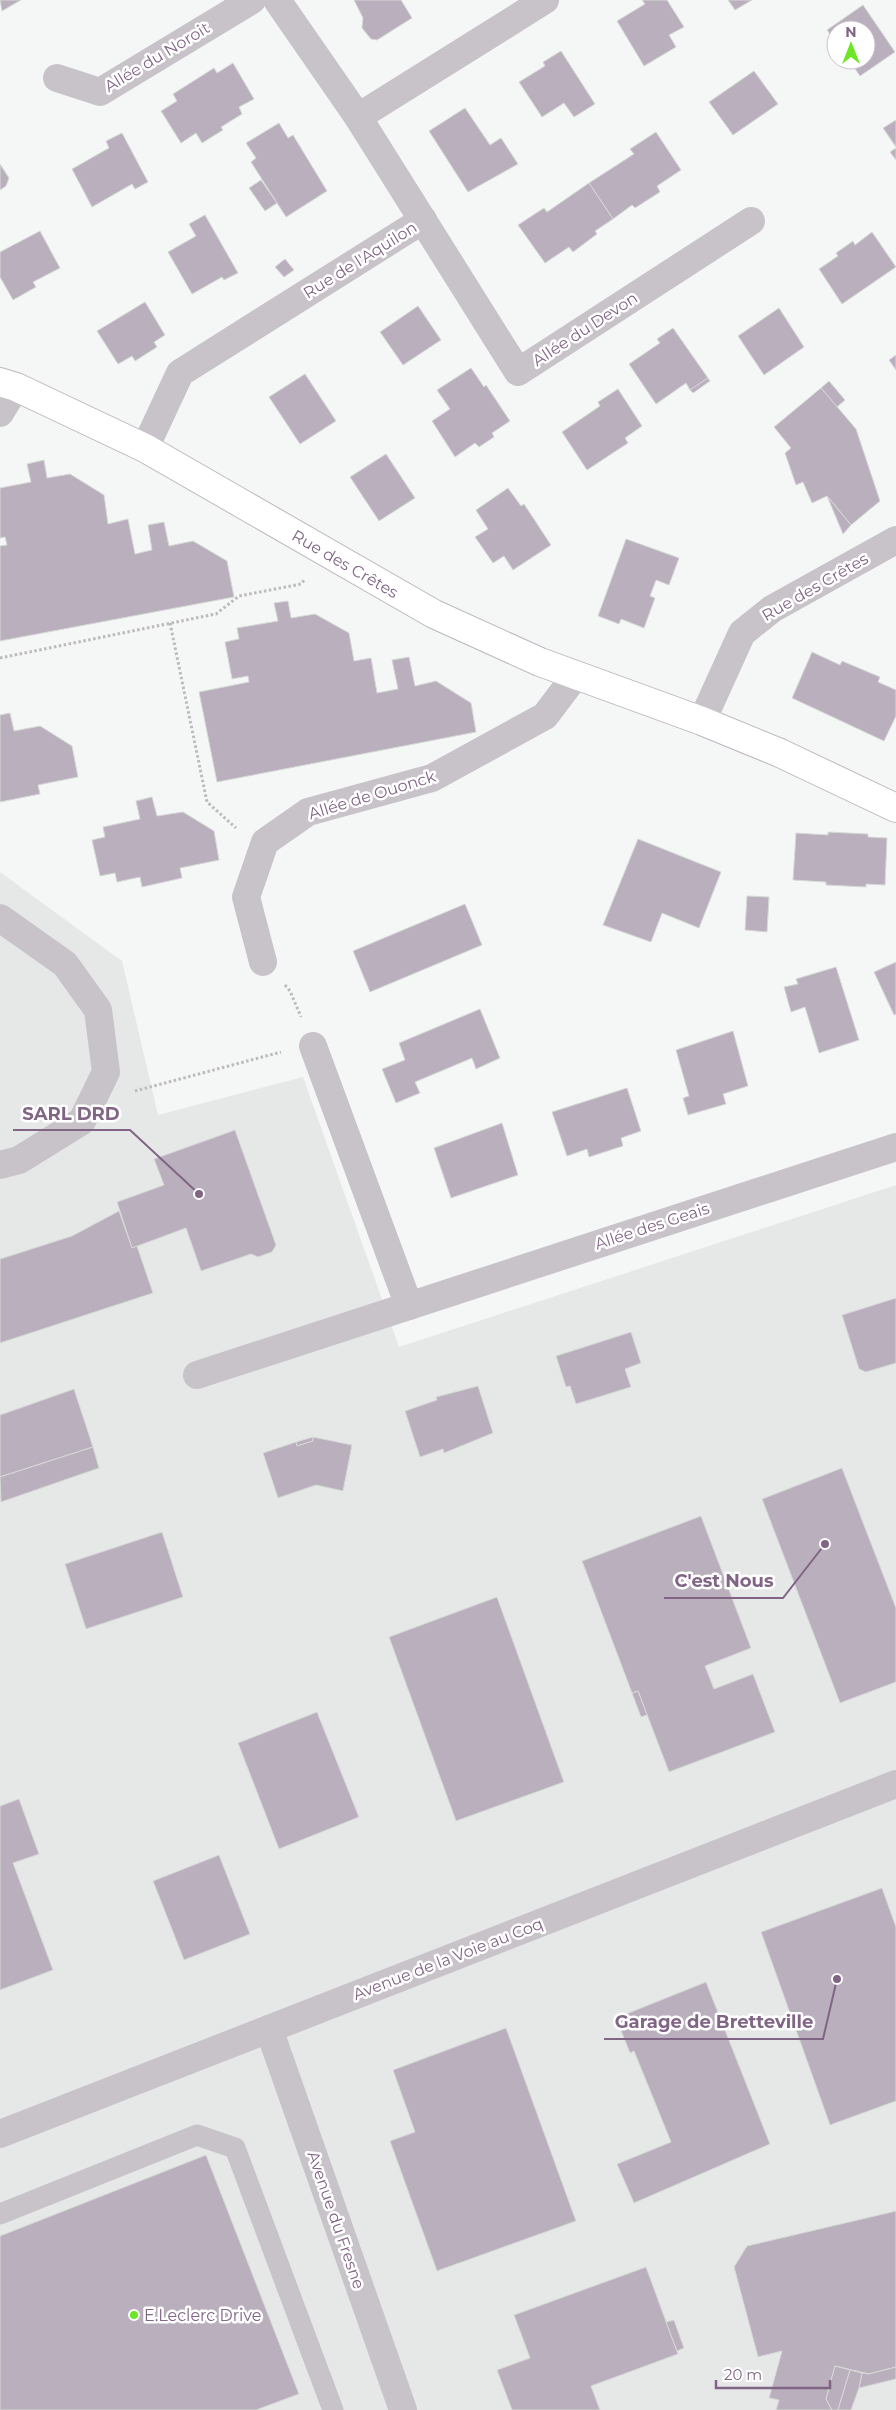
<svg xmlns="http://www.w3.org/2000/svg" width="896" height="2410" font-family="Montserrat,sans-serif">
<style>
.built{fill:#e6e8e8}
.building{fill:#baafbc;stroke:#d6d9d7}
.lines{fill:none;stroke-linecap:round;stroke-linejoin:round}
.secondary-casing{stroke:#beb6c0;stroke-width:30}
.path{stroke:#beb9bf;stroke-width:3;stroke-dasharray:2.5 2.5;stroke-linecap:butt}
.lane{stroke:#c8c2c9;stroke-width:21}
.street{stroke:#c8c2c9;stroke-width:28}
.secondary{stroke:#fff;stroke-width:28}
.poi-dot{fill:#6de625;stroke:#fff;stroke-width:2}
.labels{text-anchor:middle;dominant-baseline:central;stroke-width:5;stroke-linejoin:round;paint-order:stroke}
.street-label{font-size:16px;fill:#806585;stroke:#fff}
.poi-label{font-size:16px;fill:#806585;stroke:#fff;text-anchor:start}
.leader{fill:none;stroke:#806585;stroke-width:2}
.callout-dot{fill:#806585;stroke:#fff;stroke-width:2}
.callout-label{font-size:18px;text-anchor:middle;font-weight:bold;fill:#806585;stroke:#fff;stroke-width:5;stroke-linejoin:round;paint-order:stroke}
</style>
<rect width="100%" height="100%" fill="#f4f7f5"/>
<polygon class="built" points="0,872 122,961 158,1115 303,1077 399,1347 896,1185 896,2410 0,2410"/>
<g class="building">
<polygon points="0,0 21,0 2,11"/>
<polygon points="354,0 401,0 412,18 377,40 371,39 362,28 363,18"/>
<polygon points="642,0 667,0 684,27 669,35 676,47 644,66 617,21 645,4"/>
<polygon points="728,0 752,0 735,10"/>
<polygon points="863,5 895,52 860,76 849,60 866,60 866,30 836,30 836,42 827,30"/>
<polygon points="561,51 595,104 574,117 564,103 542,117 519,82 545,66 543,62"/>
<polygon points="233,63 254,99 239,107 242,114 221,127 223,130 202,143 196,133 181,143 161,111 177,101 173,94 214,68 217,73"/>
<polygon points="754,71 778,104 733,135 709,102"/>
<polygon points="465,108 490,145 501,138 518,164 468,192 429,131"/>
<polygon points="896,120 896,147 883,128"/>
<polygon points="279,123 288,138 293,135 327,191 286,217 251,162 256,158 246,143"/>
<polygon points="656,132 681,170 657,186 660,192 635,208 632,205 613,219 589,183 634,154 630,149"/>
<polygon points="122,133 148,182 135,189 132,184 92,207 72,169 109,148 106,141"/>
<polygon points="896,148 896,160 890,152"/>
<polygon points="0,164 9,178 6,186 0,190"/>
<polygon points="261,180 277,203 265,211 249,188"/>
<polygon points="589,183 613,219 595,231 597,234 573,252 569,247 545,263 518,225 544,208 547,212"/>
<polygon points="205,215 238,273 224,280 222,277 192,294 168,252 196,236 189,224"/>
<polygon points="40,231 60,268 33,282 36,287 13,300 0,277 0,252"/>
<polygon points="872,232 896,267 842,304 819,269 838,256 836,253 853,241 855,245"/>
<polygon points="285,259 294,270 284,277 275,267"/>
<polygon points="145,302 165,335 154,342 157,347 135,361 132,356 118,364 97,331"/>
<polygon points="418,306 441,340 403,365 380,332"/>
<polygon points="779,308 804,347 764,375 738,336"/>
<polygon points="673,328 708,378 690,390 686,383 656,404 629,364 660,343 657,339"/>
<polygon points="896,355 896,370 889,360"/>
<polygon points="471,368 484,387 486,385 510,421 492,433 494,437 479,447 475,443 455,457 432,421 450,409 437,390"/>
<polygon points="305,374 336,421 300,444 269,397"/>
<polygon points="708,378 710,381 693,393 690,390"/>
<polygon points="829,381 845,400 837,407 821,388"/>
<polygon points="821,388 856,429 880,501 851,525 827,496 812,503 803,482 796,485 785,453 791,448 774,427"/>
<polygon points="618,389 642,426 625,438 628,443 587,470 562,432 600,406 598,402"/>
<polygon points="386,454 415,498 379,521 350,477"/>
<polygon points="44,460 47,478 70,474 104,495 108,524 128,519 135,554 152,550 148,525 164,522 169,546 193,541 227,561 234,597 0,641 0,546 7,545 5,537 0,538 0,488 31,482 27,464"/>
<polygon points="508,488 521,506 524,504 551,545 513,570 504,556 493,563 475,537 488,529 476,510"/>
<polygon points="827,496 851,525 843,534"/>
<polygon points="626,539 679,558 669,585 656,580 650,596 655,598 644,628 621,619 619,624 598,616"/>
<polygon points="288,601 291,618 315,614 349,633 354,661 371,658 377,693 398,689 392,660 409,657 415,686 436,681 471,703 476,732 217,782 199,692 249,682 248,676 232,679 225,642 239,639 237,628 278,621 274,603"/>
<polygon points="812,652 840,665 842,661 880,677 878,682 896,690 896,716 884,741 792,698"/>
<polygon points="10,713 14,731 40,726 72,746 78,777 38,785 40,794 0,802 0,715"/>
<polygon points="152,797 157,816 183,812 214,831 219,860 180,868 182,878 142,887 140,877 117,882 115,873 100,876 92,840 105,837 103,827 140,819 136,801"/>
<polygon points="828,832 868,834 868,837 887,838 885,885 866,884 866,887 826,885 826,882 793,880 796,833 828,835"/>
<polygon points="638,839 721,872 699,928 662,913 651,942 603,925"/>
<polygon points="747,896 769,897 767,932 745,930"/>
<polygon points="465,904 482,945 370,992 353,951"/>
<polygon points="896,962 896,1014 894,1015 874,972"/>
<polygon points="836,967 859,1040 819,1053 805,1007 791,1012 784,987 798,984 796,979"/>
<polygon points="480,1009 500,1058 476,1069 472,1058 415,1082 420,1093 396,1103 382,1069 405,1060 399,1043"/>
<polygon points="733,1031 748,1086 723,1094 726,1104 688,1115 683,1098 689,1096 676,1050"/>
<polygon points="627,1088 641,1131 621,1138 623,1146 589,1157 587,1149 567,1156 552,1112"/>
<polygon points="502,1123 518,1175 451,1198 434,1148"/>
<polygon points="235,1130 276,1245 272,1252 258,1257 251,1254 201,1271 186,1228 132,1248 117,1202 164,1185 154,1159"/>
<polygon points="119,1211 132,1248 137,1246 153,1293 0,1343 0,1259 72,1236"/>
<polygon points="896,1298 896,1363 866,1372 859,1369 842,1315"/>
<polygon points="631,1332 641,1363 625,1369 631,1387 576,1404 570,1386 566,1387 556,1356"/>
<polygon points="478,1386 493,1433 444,1453 443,1449 420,1457 405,1411 437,1400 436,1397"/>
<polygon points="74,1389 93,1447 0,1477 0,1415"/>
<polygon points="313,1437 313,1441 297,1446 296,1442"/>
<polygon points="313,1437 352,1445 343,1491 316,1485 278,1498 263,1453 296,1442 297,1446 313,1441"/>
<polygon points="93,1447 99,1468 1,1502 0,1477"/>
<polygon points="842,1468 896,1608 896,1682 840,1703 762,1499"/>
<polygon points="701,1516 751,1648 705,1666 714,1689 753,1674 775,1732 669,1772 638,1691 632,1693 582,1561"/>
<polygon points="162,1532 183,1597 86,1629 65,1564"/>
<polygon points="497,1597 564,1782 456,1821 389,1637"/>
<polygon points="638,1691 647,1715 641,1717 632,1693"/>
<polygon points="317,1712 359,1817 279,1849 238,1743"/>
<polygon points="19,1799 39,1854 13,1863 53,1970 0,1990 0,1806"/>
<polygon points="219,1855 250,1934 184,1960 153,1881"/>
<polygon points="882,1888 896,1927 896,2101 830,2125 761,1932"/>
<polygon points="706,1982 770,2144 634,2203 617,2164 671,2142 634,2051 630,2053 616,2018"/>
<polygon points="506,2028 576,2221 437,2271 390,2141 415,2132 393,2070"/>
<polygon points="206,2155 299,2394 256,2410 0,2410 0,2236"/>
<polygon points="896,2211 896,2367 869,2374 835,2366 826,2399 832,2410 776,2410 779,2400 769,2398 782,2351 758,2357 734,2267 747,2246"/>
<polygon points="646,2267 678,2354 591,2386 600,2410 512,2410 497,2370 530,2358 514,2315"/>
<polygon points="674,2320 684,2348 677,2351 666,2322"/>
<polygon points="835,2366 850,2370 838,2410 832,2410 826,2399"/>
<polygon points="896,2367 896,2379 859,2388 862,2373 869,2374"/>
<polygon points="850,2370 862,2373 859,2388 851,2410 838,2410"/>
</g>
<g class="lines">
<g class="secondary-casing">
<polyline id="secondary" points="0,382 16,387 145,448 434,614 540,662 702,721 780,753 896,808"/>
</g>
<g class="path">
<polyline points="170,623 207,802 236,828"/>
<polyline points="0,658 216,614 239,596 301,584 305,579"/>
<polyline points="285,985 290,991 301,1017"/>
<polyline points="135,1091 281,1052"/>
</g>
<polyline class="lane" points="0,2214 197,2135 235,2148 333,2410"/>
<g class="street">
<polyline points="277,0 358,117 518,372 751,221"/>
<polyline points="57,78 100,92 252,0"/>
<polyline points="358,117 545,0"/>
<polyline points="0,413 16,387"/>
<polyline points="145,448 180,373 423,220"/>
<polyline points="702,721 742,633 772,609 896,540"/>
<polyline points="0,918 65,964 98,1010 106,1072 82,1121 19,1160 0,1165"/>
<polyline points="263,962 246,897 265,842 308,812 432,778 545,716 576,675"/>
<polyline points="313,1046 409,1306"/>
<polyline points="197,1375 896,1147"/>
<polyline points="269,2029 403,2410"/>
<polyline points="0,2134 896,1784"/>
</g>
<use href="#secondary" class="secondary"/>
</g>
<circle class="poi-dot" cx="134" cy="2315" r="5"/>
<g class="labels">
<g class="street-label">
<text transform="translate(157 57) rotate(-31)">Allée du Noroit</text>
<text transform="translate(360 260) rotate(-32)">Rue de l'Aquilon</text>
<text transform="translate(585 329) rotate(-33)">Allée du Devon</text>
<text transform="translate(345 564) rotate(30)">Rue des Crêtes</text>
<text transform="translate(815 587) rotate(-30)">Rue des Crêtes</text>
<text transform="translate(372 795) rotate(-17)">Allée de Ouonck</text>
<text transform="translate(652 1226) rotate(-18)">Allée des Geais</text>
<text transform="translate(448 1959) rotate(-21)">Avenue de la Voie au Coq</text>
<text transform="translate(336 2220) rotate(71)">Avenue du Fresne</text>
</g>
<g class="poi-label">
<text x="144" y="2315">E.Leclerc Drive</text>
</g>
</g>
<path class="leader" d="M199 1194L130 1130H13M825 1544L783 1598H664M837 1979L823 2039H604"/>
<g class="callout-dot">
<circle cx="199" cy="1194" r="5"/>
<circle cx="825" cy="1544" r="5"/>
<circle cx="837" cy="1979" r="5"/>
</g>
<g class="callout-label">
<text x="71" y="1120">SARL DRD</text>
<text x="724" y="1587">C'est Nous</text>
<text x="714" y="2028">Garage de Bretteville</text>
</g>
<g transform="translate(851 45)"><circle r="24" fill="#ffffff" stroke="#ccc1ce"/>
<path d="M0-4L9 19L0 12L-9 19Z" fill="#6de625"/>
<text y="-8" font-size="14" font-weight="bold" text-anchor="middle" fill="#806585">N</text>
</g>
<path d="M716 2380v8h114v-8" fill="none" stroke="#806585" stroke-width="2.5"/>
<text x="724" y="2380" font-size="15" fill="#806585" stroke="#ffffff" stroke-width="4" paint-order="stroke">20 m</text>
</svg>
